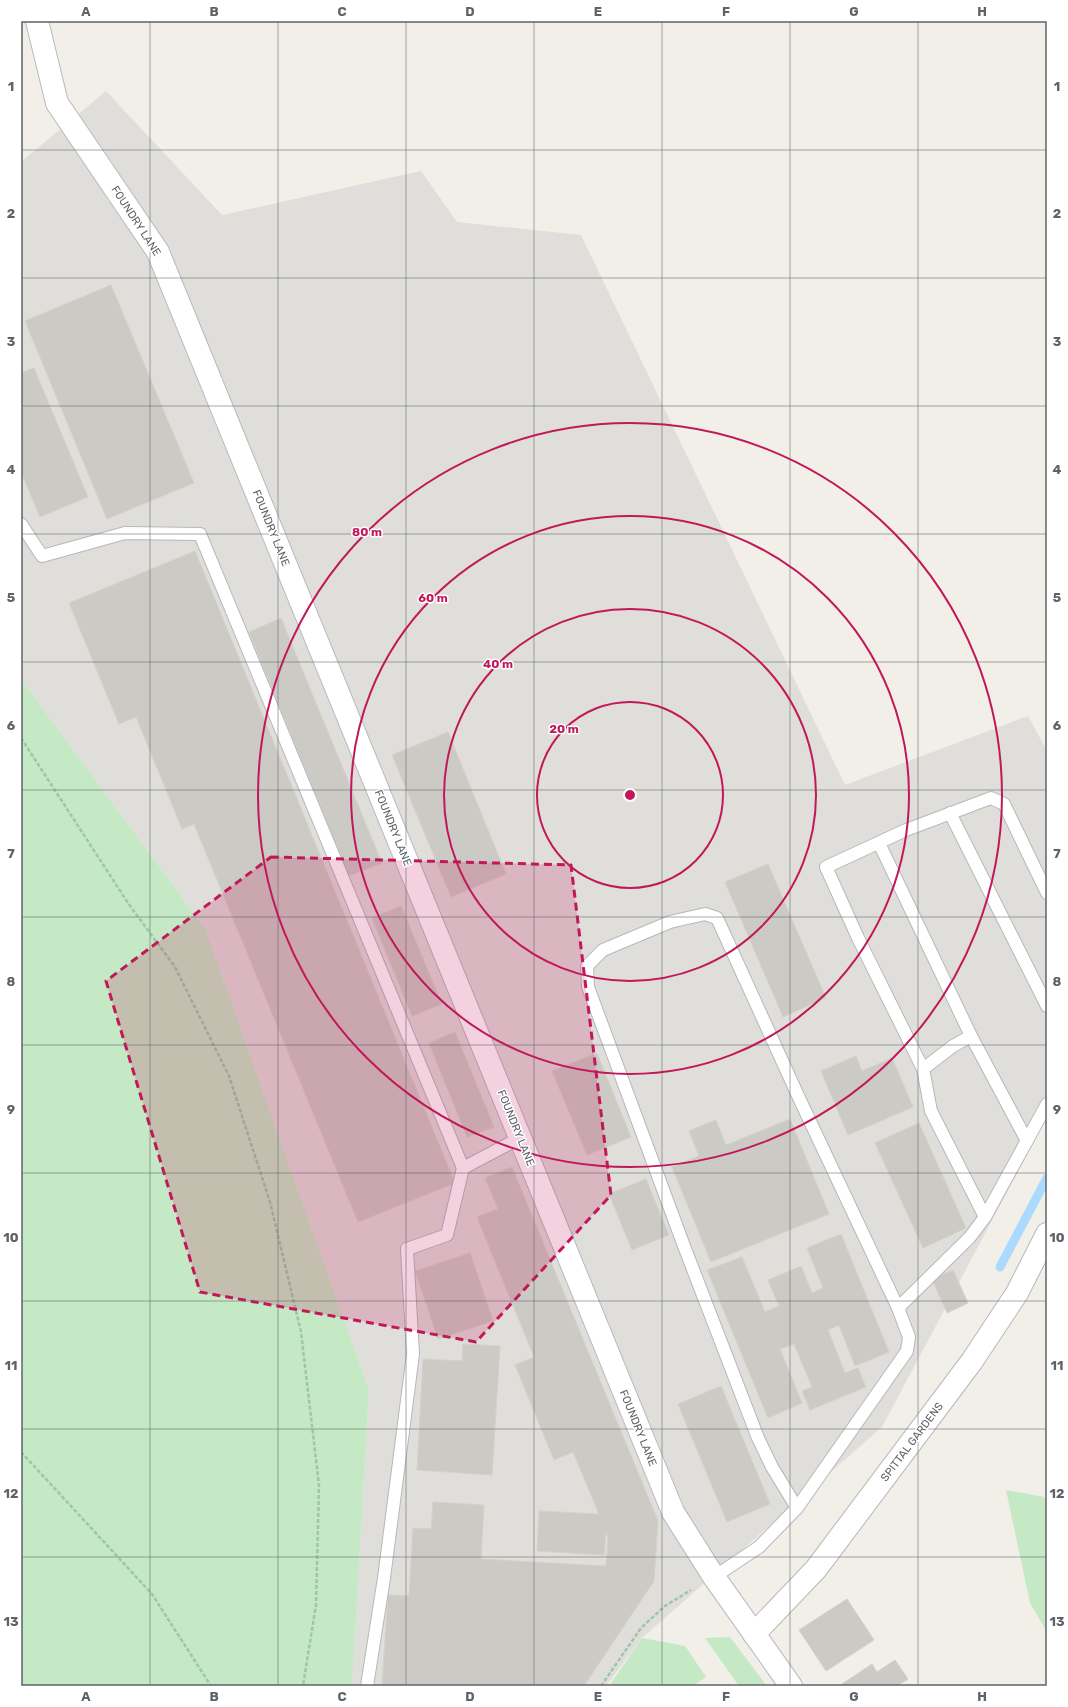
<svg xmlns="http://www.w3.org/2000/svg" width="1068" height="1707" font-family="Rubik,sans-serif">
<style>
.industrial{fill:#e0deda}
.green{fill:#c5e8c5}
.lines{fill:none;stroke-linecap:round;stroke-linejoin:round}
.stream{stroke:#aadaff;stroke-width:9}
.building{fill:#cccac5;stroke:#d6d1c6}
.lane-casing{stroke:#b5b8bc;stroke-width:14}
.street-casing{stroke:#b5b8bc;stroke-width:24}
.secondary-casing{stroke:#b6babf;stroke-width:24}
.path{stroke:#9cc7a9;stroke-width:2.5;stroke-dasharray:4 2;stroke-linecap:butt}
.lane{stroke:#fff;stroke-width:12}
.street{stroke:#fff;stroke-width:22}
.secondary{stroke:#fff;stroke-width:22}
.marked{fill:#c2185b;fill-opacity:0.2;stroke:#c2185b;stroke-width:3;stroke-dasharray:8 5;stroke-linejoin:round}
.grid{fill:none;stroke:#5f6368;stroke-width:1;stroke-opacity:0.55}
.ring{fill:none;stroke:#c2185b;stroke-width:2}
.labels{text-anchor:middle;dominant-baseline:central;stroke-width:3;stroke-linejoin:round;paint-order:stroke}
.street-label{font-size:11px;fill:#5f6368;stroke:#fff}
.centre{fill:#c2185b;stroke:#fff;stroke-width:2}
.ring-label{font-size:12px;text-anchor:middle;font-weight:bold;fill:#c2185b;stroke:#fff;stroke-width:3;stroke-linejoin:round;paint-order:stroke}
.neatline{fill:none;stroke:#5f6368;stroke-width:1.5}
.grid-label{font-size:13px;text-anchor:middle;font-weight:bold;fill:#5f6368}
</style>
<rect width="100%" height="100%" fill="#f1efe8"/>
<polygon class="industrial" points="106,91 222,215 421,171 457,222 581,235 845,785 1028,716 1047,751 1047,1117 882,1427 642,1638 606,1686 352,1686 369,1390 206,930 21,679 21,162"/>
<g class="green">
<polygon points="21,679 206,930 369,1390 352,1686 21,1686"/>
<polygon points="1006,1490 1044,1497 1047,1502 1047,1632 1030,1603"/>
<polygon points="730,1637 767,1686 739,1686 705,1638"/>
<polygon points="642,1638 685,1646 706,1677 692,1686 609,1686"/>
</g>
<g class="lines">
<polyline class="stream" points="1000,1267 1047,1178"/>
</g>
<g class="building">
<polygon points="111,285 194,483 107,519 25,321"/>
<polygon points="34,368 88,497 40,517 21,472 21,373"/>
<polygon points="195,551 455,1183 358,1222 194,824 182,829 136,717 119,724 69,603"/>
<polygon points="281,618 382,863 349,876 249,632"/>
<polygon points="448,732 506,874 451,897 392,755"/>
<polygon points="768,864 826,998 783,1017 725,882"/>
<polygon points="401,906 442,1004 412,1016 372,918"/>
<polygon points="455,1032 494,1127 467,1137 429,1043"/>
<polygon points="597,1053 631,1137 587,1155 552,1071"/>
<polygon points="856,1056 862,1071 892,1058 913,1107 848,1135 821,1071"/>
<polygon points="790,1119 829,1214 711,1262 672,1167 699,1156 689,1131 716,1120 726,1145"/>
<polygon points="919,1123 966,1228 923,1248 875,1143"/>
<polygon points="512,1167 658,1521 654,1581 584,1686 382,1686 388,1595 409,1596 413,1528 431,1529 433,1502 484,1505 481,1559 606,1566 608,1537 606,1531 604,1555 537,1551 539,1511 599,1514 573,1452 554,1460 515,1365 534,1357 477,1217 498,1209 485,1178"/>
<polygon points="646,1179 669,1235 632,1250 609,1194"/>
<polygon points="841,1234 889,1352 855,1366 839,1325 828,1330 845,1373 858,1368 866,1387 810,1410 802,1391 812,1387 794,1344 780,1349 802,1403 768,1418 707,1270 742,1257 765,1312 779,1306 768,1280 801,1266 812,1293 823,1288 807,1248"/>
<polygon points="470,1253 493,1321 438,1339 415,1271"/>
<polygon points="953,1270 968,1303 947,1313 932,1279"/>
<polygon points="463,1344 500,1346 492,1475 417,1470 423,1359 462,1361"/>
<polygon points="721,1386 770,1504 727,1522 678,1404"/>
<polygon points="847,1599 874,1640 826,1671 799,1630"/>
<polygon points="895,1660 908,1679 897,1686 839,1686 872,1664 877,1672"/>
</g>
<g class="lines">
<g class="lane-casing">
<g id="lane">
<polyline points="21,524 42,556 125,533 200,534 463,1168"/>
<polyline points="950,813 1047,1006"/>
<polyline points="879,843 971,1036"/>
<polyline points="923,1069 953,1046 971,1036 1027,1141"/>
<polyline points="985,1217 931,1111 923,1069 858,938 826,867 906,830 991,798 1004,804 1047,893"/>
<polyline points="898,1308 970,1237 985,1217 1047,1104"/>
<polyline points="714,1577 759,1547 797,1508 907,1351 909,1337 898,1308 800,1100 717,918 705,914 670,922 603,950 587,966 588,987 684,1246 758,1438 772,1467 797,1508"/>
<polyline points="367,1686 384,1578 413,1354 407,1249 447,1235 463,1168 520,1138"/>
</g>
</g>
<g class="street-casing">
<polyline id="street" points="754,1634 816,1569 972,1361 1017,1293 1047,1234"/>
</g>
<g class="secondary-casing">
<polyline id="secondary" points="37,21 57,103 158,252 673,1512 714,1577 791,1686"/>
</g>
<g class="path">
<polyline points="21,738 128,903 175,967 229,1076 270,1202 301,1332 319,1485 316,1605 303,1686"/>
<polyline points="21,1452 152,1594 211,1686"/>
<polyline points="601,1686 641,1628 665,1606 691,1590"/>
</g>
<use href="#lane" class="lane"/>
<use href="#street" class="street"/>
<use href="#secondary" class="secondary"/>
</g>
<path class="marked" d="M271 857 571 865 611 1195 476 1342 200 1292 106 981Z"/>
<path class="grid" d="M150 21V1686M278 21V1686M406 21V1686M534 21V1686M662 21V1686M790 21V1686M918 21V1686M21 150H1047M21 278H1047M21 406H1047M21 534H1047M21 662H1047M21 790H1047M21 917H1047M21 1045H1047M21 1173H1047M21 1301H1047M21 1429H1047M21 1557H1047"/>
<g class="ring">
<circle cx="630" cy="795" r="93"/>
<circle cx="630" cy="795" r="186"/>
<circle cx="630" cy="795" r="279"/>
<circle cx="630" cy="795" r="372"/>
</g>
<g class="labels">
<g class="street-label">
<text transform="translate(136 221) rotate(57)">FOUNDRY LANE</text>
<text transform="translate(271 528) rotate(68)">FOUNDRY LANE</text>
<text transform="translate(393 828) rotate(68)">FOUNDRY LANE</text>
<text transform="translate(516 1128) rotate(68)">FOUNDRY LANE</text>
<text transform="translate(638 1428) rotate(68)">FOUNDRY LANE</text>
<text transform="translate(912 1442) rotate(-53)">SPITTAL GARDENS</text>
</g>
</g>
<circle cx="630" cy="795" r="6" class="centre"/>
<g class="ring-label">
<text x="367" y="536">80 m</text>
<text x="433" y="602">60 m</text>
<text x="498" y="668">40 m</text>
<text x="564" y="733">20 m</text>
</g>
<rect width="1068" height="1707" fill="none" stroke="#ffffff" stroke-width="44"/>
<rect x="22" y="22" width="1024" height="1663" class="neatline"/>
<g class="grid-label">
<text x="86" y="16">A</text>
<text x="214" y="16">B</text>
<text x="342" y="16">C</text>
<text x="470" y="16">D</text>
<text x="598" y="16">E</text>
<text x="726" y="16">F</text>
<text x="854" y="16">G</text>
<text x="982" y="16">H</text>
<text x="11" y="91">1</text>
<text x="1057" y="91">1</text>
<text x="11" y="218">2</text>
<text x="1057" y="218">2</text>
<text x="11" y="346">3</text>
<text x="1057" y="346">3</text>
<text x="11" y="474">4</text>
<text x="1057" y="474">4</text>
<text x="11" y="602">5</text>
<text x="1057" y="602">5</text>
<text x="11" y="730">6</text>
<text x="1057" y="730">6</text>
<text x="11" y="858">7</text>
<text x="1057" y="858">7</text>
<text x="11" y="986">8</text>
<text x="1057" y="986">8</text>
<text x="11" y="1114">9</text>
<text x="1057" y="1114">9</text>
<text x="11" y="1242">10</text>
<text x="1057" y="1242">10</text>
<text x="11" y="1370">11</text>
<text x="1057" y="1370">11</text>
<text x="11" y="1498">12</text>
<text x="1057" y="1498">12</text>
<text x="11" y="1626">13</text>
<text x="1057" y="1626">13</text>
<text x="86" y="1701">A</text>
<text x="214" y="1701">B</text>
<text x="342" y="1701">C</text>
<text x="470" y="1701">D</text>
<text x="598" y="1701">E</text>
<text x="726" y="1701">F</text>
<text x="854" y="1701">G</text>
<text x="982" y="1701">H</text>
</g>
</svg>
